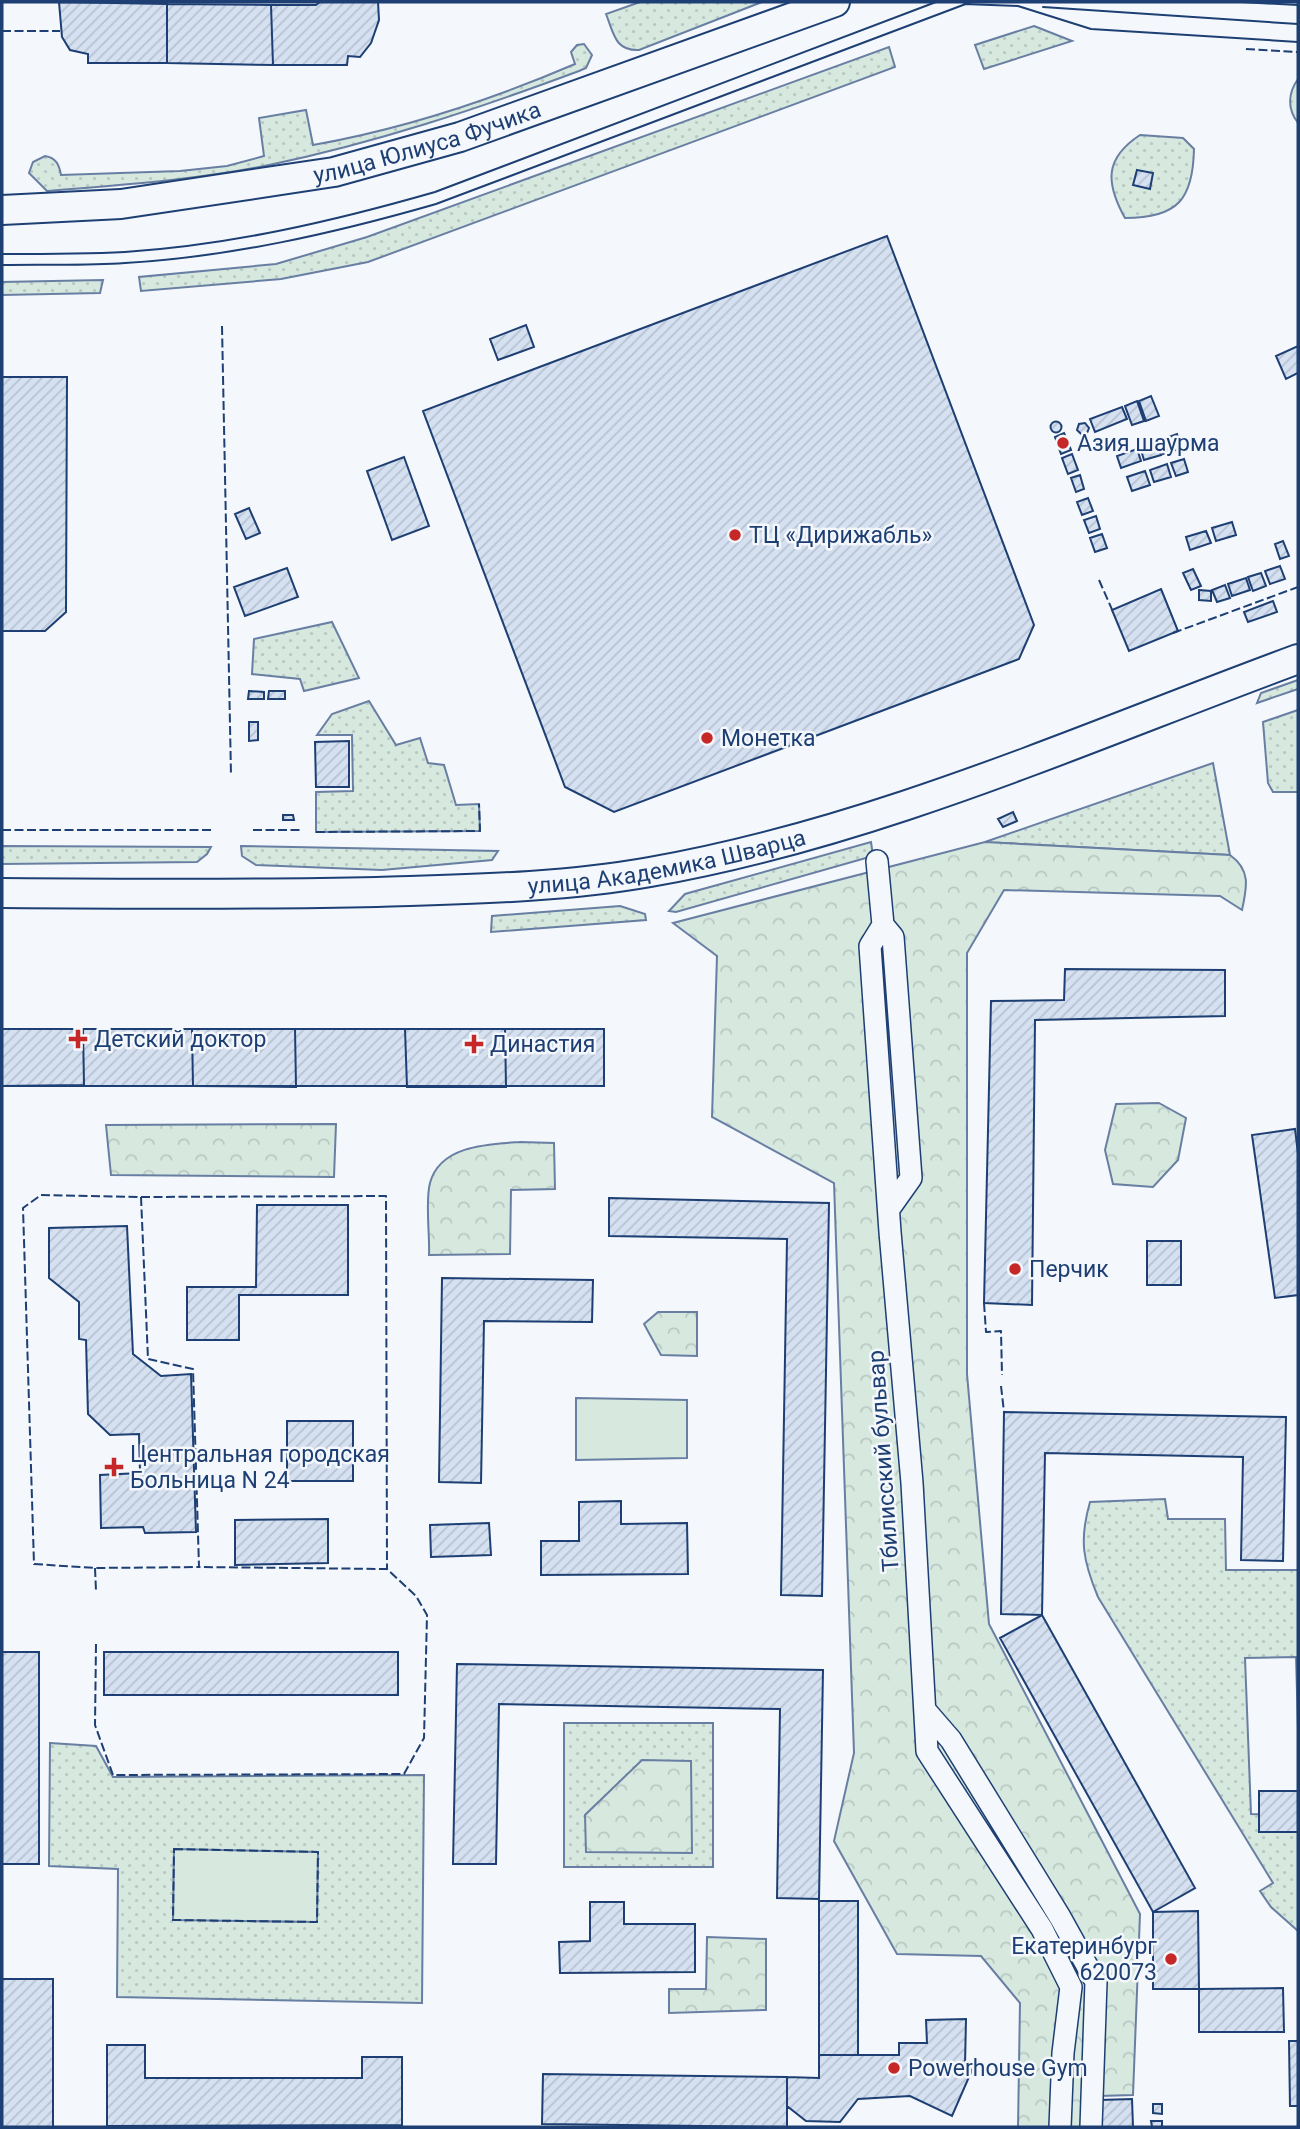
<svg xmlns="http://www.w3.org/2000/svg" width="1300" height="2129" font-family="Roboto,sans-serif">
<defs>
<pattern id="grass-dots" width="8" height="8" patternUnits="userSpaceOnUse" patternTransform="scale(1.75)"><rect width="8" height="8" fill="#d7e8df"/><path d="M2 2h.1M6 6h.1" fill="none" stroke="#b8c8c3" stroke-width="1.8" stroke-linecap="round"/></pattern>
<pattern id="forest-crowns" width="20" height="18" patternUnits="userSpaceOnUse" patternTransform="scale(1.75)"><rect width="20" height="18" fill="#d7e8df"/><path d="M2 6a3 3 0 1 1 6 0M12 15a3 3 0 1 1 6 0" fill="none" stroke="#b8c8c3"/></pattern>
<pattern id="building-hatch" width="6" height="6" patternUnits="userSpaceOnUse" patternTransform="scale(1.75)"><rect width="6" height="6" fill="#d5e0f0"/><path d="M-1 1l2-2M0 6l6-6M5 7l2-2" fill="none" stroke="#b6c1d1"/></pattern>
</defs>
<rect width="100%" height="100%" fill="#f4f7fb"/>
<path fill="url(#grass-dots)" stroke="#687fa3" stroke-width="2" d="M640,2H762L639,50C615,51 614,34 606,14Z
M1034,26L1072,41L984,69L975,45Z
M584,44L592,55L586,68L579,71C477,109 375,143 269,165C196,180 121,185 47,191L29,173L33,162L45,156C56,158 59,164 61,175L180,171L227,166L264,156L259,118L306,110L313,145C403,129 491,100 575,64L571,52L577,45Z
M889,47L895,67L368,262L281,279L141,291L139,277L276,264L367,237Z
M1298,79V123C1287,109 1288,93 1298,79Z
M1140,135L1183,138L1194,149C1193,199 1178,218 1125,218C1105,182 1105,158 1140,135Z
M103,280L100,293L2,295V282Z
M332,622L359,678L304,691L300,679L252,674L254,639Z
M1298,680V689L1257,703L1261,693Z
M369,701L396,745L420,738L428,763L444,765L456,805L479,804L480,831L316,832V792L353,791L352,735H317L332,714Z
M1298,710V792H1273L1268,783L1263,722Z
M1213,763L1230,855L985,842Z
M871,842L873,856L676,912L669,911L685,894Z
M2,846L211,847L207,854L197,862L2,864Z
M241,846L498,851L492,860L382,870L256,865L242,856Z
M620,906L645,914L646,920L491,932L492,916Z
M1165,1499L1168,1519H1225L1226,1570H1298V1728L1296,1657L1245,1658L1251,1814L1298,1815V1931L1271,1907L1260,1891L1273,1883L1098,1597C1083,1561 1079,1540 1090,1502Z
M564,1723H713V1867H564Z
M50,1743L96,1746L113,1777L424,1775L422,2003L117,1997L118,1869L49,1866Z"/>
<path fill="url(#forest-crowns)" stroke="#687fa3" stroke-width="2" d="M985,842L1230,855C1251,870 1247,887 1242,910L1220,896L1004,890L967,953V1374L989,1624L1140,1914L1133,2095L1099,2096V2127H1018L1020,2003L981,1956L897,1954L834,1841L854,1753L834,1183L712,1117L717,956L673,923Z
M1159,1103L1186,1118L1178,1160L1153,1187L1113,1184L1105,1150L1116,1104Z
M336,1124L334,1177L111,1175L106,1125Z
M520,1142L554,1143L555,1189L511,1190L510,1254L429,1255C430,1235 425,1201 430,1183C440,1145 489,1144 520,1142Z
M658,1312H697V1356L661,1355L644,1324Z
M642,1760L691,1761L692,1853L586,1852L585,1815Z
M707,1937L766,1939V2010L669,2013V1989H706Z"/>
<path fill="#d7e8df" stroke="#687fa3" stroke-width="2" d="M576,1398L687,1400V1458L576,1460Z
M174,1849L318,1852L317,1922L173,1920Z"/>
<path fill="url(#building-hatch)" stroke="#1d3f73" stroke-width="2" d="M59,2L167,4V63H88V54L70,50L62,37Z
M320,2H378L379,20L371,43L360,57L348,56L347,65H273L271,5H316Z
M167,4L271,5L273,65L167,63Z
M1137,170L1153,173L1150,189L1133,185Z
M887,236L1034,625L1019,659L614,812L565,787L423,411Z
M526,325L534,347L498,360L490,339Z
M1298,346V373L1286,379L1276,356Z
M2,377H67L66,612L45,631H2Z
M1151,396L1159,416L1146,421L1139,401Z
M1137,401L1144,421L1132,425L1125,406Z
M1122,407L1127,419L1095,432L1090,419Z
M1050.5 427a5.5 5.5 0 1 1 11 0a5.5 5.5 0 1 1-11 0Z
M1085,423L1089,428L1087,433L1081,434L1077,430L1079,424Z
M1064,433L1071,450L1061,454L1055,437Z
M1177,434L1182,448L1163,454L1158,441Z
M1156,442L1161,455L1144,460L1140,447Z
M1137,449L1141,461L1121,468L1117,456Z
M1072,454L1078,470L1068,474L1062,458Z
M404,457L429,526L392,540L367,471Z
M1184,459L1188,472L1176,476L1171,463Z
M1167,464L1171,477L1154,482L1150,470Z
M1145,471L1150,485L1132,491L1127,477Z
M1080,475L1084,489L1076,492L1071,478Z
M1088,498L1093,511L1082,515L1077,502Z
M249,508L260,533L246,539L235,514Z
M1096,516L1100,529L1089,533L1084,520Z
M1232,522L1236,535L1216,541L1212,528Z
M1206,531L1211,543L1190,550L1186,537Z
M1102,534L1107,548L1095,552L1090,538Z
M1283,541L1289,556L1280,559L1275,544Z
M1280,566L1285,579L1270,584L1265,571Z
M287,568L298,597L245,616L234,587Z
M1193,569L1201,586L1191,590L1183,573Z
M1261,573L1266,586L1253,591L1248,577Z
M1246,578L1250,590L1232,596L1228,584Z
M1225,585L1230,598L1217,602L1212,590Z
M1161,589L1178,631L1129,651L1112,610Z
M1199,590L1211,591V601L1199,600Z
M1273,601L1277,612L1248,622L1244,612Z
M249,691L264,692V699H248Z
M269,691H285V699H268Z
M249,722H258V740L249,741Z
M349,741V787H316L315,742Z
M1013,812L1017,821L1003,827L998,819Z
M283,815H293L294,820H283Z
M1065,969L1225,970V1016L1035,1020L1032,1305L984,1303L991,1001L1064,1000Z
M2,1029H604V1086H2Z
M2,1029H83L84,1085L2,1086Z
M192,1029H295L296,1087L193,1086Z
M405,1029H505L506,1087H407Z
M1295,1129L1298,1154V1295L1275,1298L1252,1135Z
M609,1198L829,1203L822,1596L781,1595L787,1239L609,1236Z
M257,1205H348V1295H239V1340H187V1287H256Z
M127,1226L133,1354L161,1376L191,1374L196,1532L145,1533L143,1527L101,1528L100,1475L140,1473L139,1434L110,1435L88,1414L86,1340L79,1339V1302L49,1278V1228Z
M1147,1241H1181V1285H1147Z
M442,1278L593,1280L592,1322L484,1321L481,1483L439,1482Z
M1004,1412L1286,1417L1283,1561L1241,1560L1243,1457L1045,1453L1042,1615L1001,1614Z
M287,1421H353V1481H287Z
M621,1501V1524L687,1523L688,1574L541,1575V1541H579V1502Z
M328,1519V1563L235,1565V1520Z
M489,1523L491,1555L431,1557L430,1525Z
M1042,1615L1195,1888L1153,1912L1000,1638Z
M2,1652H39V1864H2Z
M104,1652H398V1695H104Z
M457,1664L823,1670L819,1899L777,1898L780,1709L499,1704L496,1864H453Z
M1259,1791H1298V1832H1259Z
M819,1901H858V2055H819Z
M590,1902H624V1924H695V1972L560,1973L559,1942L590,1941Z
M1198,1911L1199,1989H1153V1912Z
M2,1979H53V2127H2Z
M1283,1988L1284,2032H1199V1989Z
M966,2019L965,2065L972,2070L952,2116L910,2096L858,2099L840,2122L806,2121L787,2106V2077L819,2078V2055H899V2043H927L926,2020Z
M1289,2041H1298V2106H1290Z
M107,2045H145V2078H362V2057H402V2125L107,2126Z
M543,2074L787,2077V2127L542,2124Z
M1132,2099L1133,2127H1100L1099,2100Z
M1153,2104H1162V2114L1153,2113Z
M1151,2121H1162V2127H1152Z"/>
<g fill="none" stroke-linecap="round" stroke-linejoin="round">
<g stroke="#1d3f73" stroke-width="24">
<path id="street" d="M877,861L883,925L870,946L890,1232L912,1483L927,1751L1042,1929L1071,1987L1063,2053L1060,2127
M883,925L893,937L911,1178L889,1209
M925,1710L951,1740L1060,1917L1096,1982L1091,2127"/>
</g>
<g stroke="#1d3f73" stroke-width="32">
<g id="secondary">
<path id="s1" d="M2,210L121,204L334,172L460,137L835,2"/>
<path id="s2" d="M2,893C127,894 252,895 377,892C468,889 560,888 650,872C874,833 1086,737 1298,659"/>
</g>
</g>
<use href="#street" stroke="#f4f7fb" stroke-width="21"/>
<use href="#secondary" stroke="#f4f7fb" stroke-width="28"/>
<path stroke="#1d3f73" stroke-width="2" d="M1241,2L1298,5
M964,4L1018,6L1091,29L1298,42
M1043,7L1298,24
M2,254C43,254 84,254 125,252C231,245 334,221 435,192L936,2
M2,265C43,264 84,266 125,263C230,257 335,233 436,204L971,2"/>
<path stroke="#1d3f73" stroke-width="2" stroke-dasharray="9 3.5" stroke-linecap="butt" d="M2,31H60
M1246,49L1298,52
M222,326L231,775
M1099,580L1114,614
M1173,633L1298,587
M2,830H211
M253,830H302
M316,832L480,831L479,804
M41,1195L141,1197L148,1359L193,1369L199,1567L95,1568L34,1564L23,1208Z
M141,1197L386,1196L387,1569
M984,1303L986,1332L1001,1331L1002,1375
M1001,1386L1004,1412
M95,1568L96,1591
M96,1644L95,1725L113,1775L404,1774L424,1738L427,1615L416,1596L387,1569L199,1567
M174,1849L318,1852L317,1922L173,1920Z"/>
</g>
<g fill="#c62828" stroke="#f4f7fb" stroke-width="2.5">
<circle cx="1063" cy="443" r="7"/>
<circle cx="735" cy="535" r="7"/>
<circle cx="707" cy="738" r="7"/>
<path d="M74.5 1028.5h7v7h7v7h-7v7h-7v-7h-7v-7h7z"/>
<path d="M470.5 1033.5h7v7h7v7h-7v7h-7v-7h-7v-7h7z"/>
<circle cx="1015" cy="1269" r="7"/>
<path d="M110.5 1456.5h7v7h7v7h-7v7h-7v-7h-7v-7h7z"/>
<circle cx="1171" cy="1959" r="7"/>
<circle cx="894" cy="2068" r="7"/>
</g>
<g text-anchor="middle" stroke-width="5" stroke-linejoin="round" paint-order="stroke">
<g font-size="23" fill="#1d3f73" stroke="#f4f7fb">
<text dy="8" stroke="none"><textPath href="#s1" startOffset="432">улица Юлиуса Фучика</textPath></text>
<text dy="8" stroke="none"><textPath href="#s2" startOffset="667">улица Академика Шварца</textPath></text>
<text transform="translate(883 1461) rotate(-94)" y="8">Тбилисский бульвар</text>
</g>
<g font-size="23" fill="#1d3f73" stroke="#f4f7fb" text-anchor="start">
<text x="1077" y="451">Азия шаурма</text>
<text x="749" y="543">ТЦ «Дирижабль»</text>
<text x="721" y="746">Монетка</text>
<text x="94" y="1047">Детский доктор</text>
<text x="490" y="1052">Династия</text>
<text x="1029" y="1277">Перчик</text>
<text x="130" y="1462">Центральная городская<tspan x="130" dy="26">Больница N 24</tspan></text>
<text x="1157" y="1954" text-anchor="end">Екатеринбург<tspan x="1157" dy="26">620073</tspan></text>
<text x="908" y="2076">Powerhouse Gym</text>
</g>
</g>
<rect width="1300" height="2129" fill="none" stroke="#1d3f73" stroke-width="7"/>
</svg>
